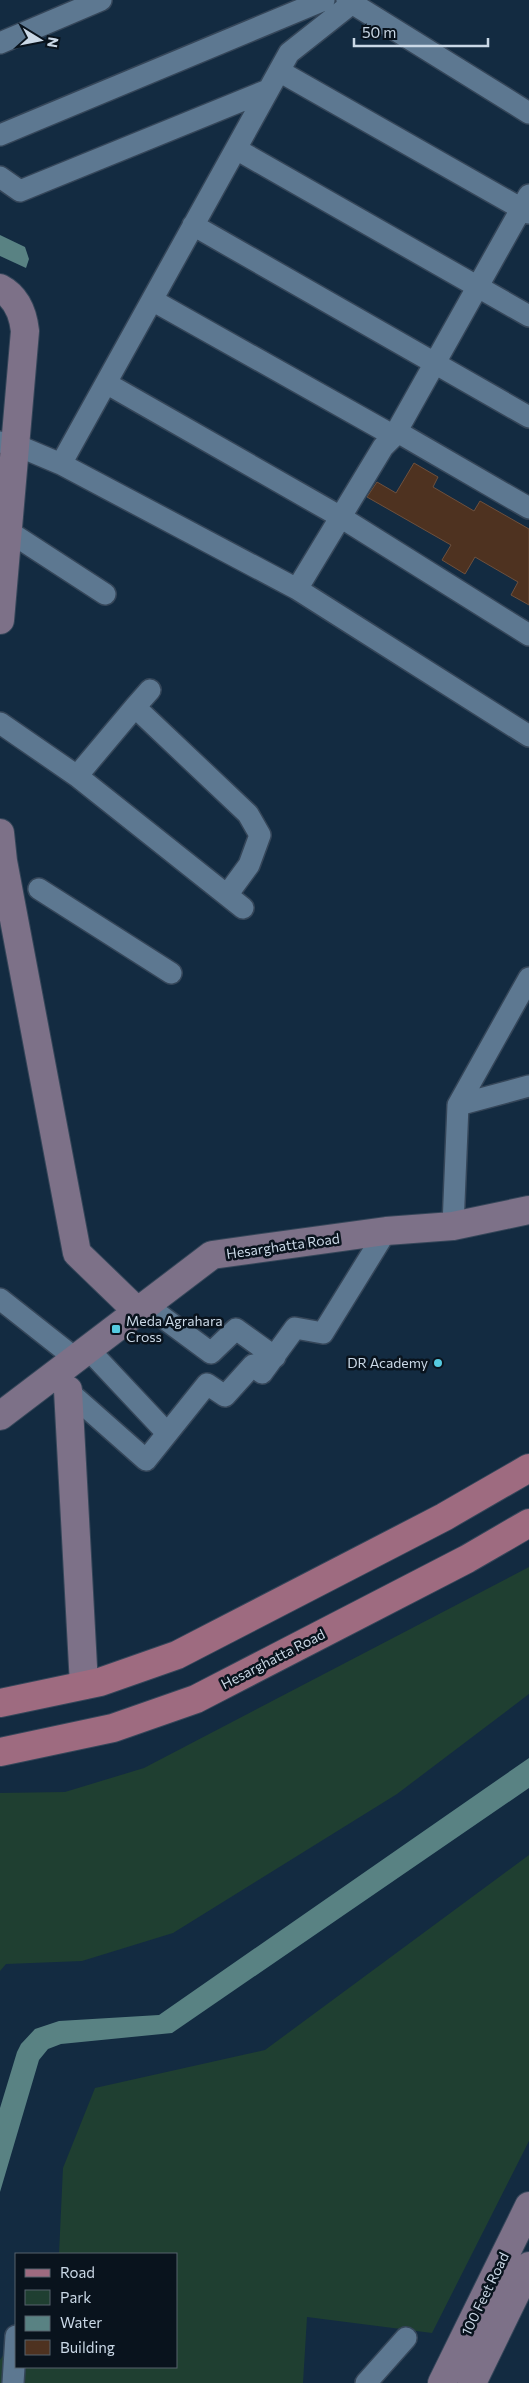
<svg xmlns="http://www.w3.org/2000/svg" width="529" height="2383" font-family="Commissioner,sans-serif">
<rect width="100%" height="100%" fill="#132b41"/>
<path fill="#1f3f31" d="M529,1567V1694L397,1794L173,1933L82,1961L6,1964L0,1971V1793L65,1792L144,1768Z
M529,1855V2141L432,2333L307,2317L303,2383H0V2360L16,2335V2367H176V2254H59L63,2168L95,2088L265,2050Z"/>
<path fill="#598283" d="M0,235L25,247L29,259L26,268L0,256Z
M529,1758V1788L172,2033L61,2044L48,2049L39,2060L0,2192V2108L17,2052L21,2044L35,2029L59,2021L159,2015Z"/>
<path fill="#4e3220" stroke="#6e503d" d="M414,463L438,477L433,487L474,511L480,501L529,529V605L511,595L518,582L475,557L465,574L442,560L451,545L367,497L377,482L396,493Z"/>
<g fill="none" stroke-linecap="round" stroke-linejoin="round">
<g stroke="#354659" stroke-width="24">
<path id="street" d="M347,0L529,113
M0,43L101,0
M279,71L529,213
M0,135L324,0
M236,149L529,316
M0,177L20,191L268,90
M193,225L529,417
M152,300L394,436L529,195
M106,383L339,516L529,635
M0,442L16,445L61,464L297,589L529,736
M61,464L289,53L356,0
M8,531L105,594
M297,589L383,447L394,436L401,434L529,508
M135,707L150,690
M0,723L77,776L135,707L248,814L260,835L249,865L227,895
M77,776L243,908
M39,889L171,973
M458,1105L529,1086
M453,1226L458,1105L529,978
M0,1299L71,1355L73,1361
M146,1305L211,1353L236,1329L275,1357
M89,1350L167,1433
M60,1384L146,1460L207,1384L225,1396L253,1365L262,1373L295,1328L323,1333L386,1231
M13,2383L16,2336
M366,2383L406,2338"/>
</g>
<g stroke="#354659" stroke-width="30">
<path id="secondary" d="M0,288C17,297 23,313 25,331L0,620
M0,833L3,861L77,1253L138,1312
M68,1390L84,1685
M0,1416L212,1255L386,1231L453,1226L529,1210
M442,2383L529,2206
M472,2383L529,2266"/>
</g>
<g stroke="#354659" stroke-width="30">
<path id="primary" d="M0,1703L100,1682L177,1655L444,1517L529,1468
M0,1752L113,1728L196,1699L467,1559L529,1523"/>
</g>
<use href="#street" stroke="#5d7891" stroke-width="21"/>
<use href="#secondary" stroke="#7d7188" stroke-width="28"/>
<use href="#primary" stroke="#9e6b80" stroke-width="28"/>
</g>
<g fill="#55cae0" stroke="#09131d" stroke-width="2">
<rect x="111" y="1324" width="10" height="10" rx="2.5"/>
<circle cx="438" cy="1363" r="5"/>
</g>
<g text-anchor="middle" stroke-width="5" stroke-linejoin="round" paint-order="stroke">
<g font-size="14" fill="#cad8e6" stroke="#09131d">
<text transform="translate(283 1246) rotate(-8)" y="5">Hesarghatta Road</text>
<text transform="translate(273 1659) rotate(-27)" y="5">Hesarghatta Road</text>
<text transform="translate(485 2294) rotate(-64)" y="5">100 Feet Road</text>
</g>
<g font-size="14" fill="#cad8e6" stroke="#09131d" text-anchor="start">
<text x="126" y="1326">Meda Agrahara<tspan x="126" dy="16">Cross</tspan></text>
<text x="428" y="1368" text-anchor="end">DR Academy</text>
</g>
</g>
<rect x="15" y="2253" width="162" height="115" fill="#09131d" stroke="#56626d"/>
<rect x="25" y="2269" width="25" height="8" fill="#9e6b80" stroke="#56626d"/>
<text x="60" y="2278" font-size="15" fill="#cad8e6">Road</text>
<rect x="25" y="2290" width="25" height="15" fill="#1f3f31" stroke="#56626d"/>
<text x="60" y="2303" font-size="15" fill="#cad8e6">Park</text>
<rect x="25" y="2316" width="25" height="15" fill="#598283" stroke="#56626d"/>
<text x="60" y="2328" font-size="15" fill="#cad8e6">Water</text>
<rect x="25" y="2340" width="25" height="15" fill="#4e3220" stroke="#56626d"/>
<text x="60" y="2353" font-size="15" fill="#cad8e6">Building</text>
<g transform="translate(40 40) rotate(100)" stroke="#09131d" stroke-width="4" paint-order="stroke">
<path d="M0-4L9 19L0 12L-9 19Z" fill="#cad8e6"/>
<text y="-8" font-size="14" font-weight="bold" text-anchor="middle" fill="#cad8e6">N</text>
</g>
<path d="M354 38v8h134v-8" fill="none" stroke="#cad8e6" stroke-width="2.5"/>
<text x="362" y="38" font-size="15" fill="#cad8e6" stroke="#09131d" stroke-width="4" paint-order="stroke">50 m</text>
</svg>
